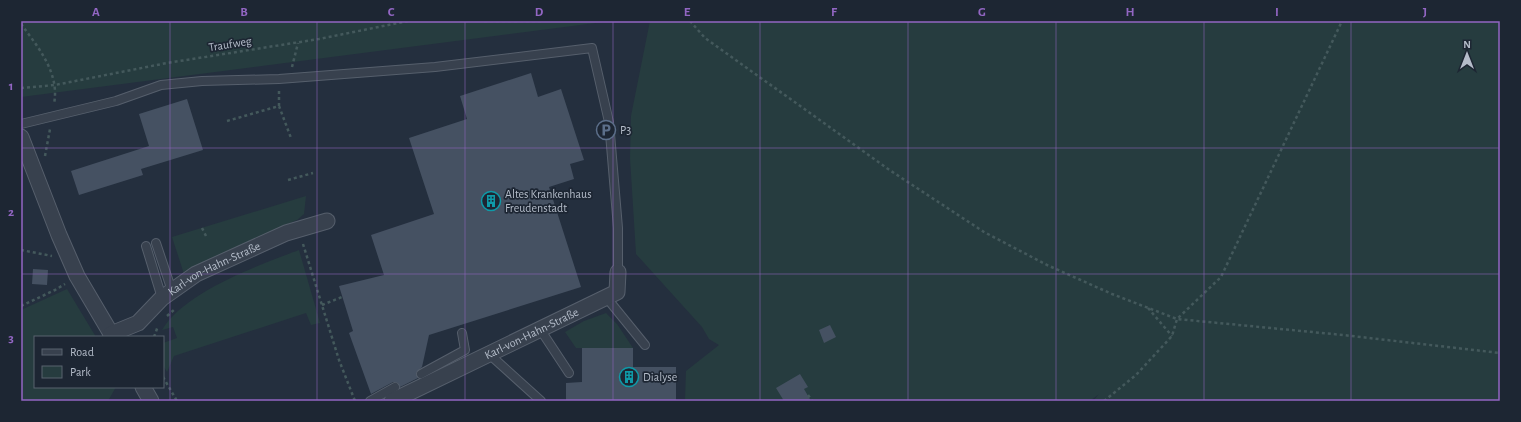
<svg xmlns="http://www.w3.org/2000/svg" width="1521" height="422" font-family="'Alegreya Sans',sans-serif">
<rect width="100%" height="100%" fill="#242f3e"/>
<path fill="#263c3f" d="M21,21H611L21,97Z
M650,21H1500V401H1093L1099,394L1090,401H685L686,371L719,345L709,339L702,327L636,254L630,158L631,116Z
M306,196L304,214L297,220L247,242L184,274L172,237Z
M299,250L320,323L311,325L306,313L174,356L167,372L163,365V343L177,338L173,327L162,330C184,292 259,265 299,250Z
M67,289L96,337H35V387H116L108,401H21V310Z
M606,313L617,324L633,348H576L565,332L584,321Z"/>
<path fill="#455162" d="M531,73L538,97L561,89L584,160L570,164L574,179L549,187L581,287L429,335L422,367L416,373L418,378L400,387L398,383L393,382L371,394L349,333L353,331L339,286L384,275L371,235L434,214L409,138L467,119L460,96Z
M187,99L203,150L141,169L143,175L79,195L71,171L149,146L139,114Z
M33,269L48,270L47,285L32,284Z
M830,325L836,337L824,343L819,330Z
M582,348H633V367H676V400L566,401V383L582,382Z
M800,374L808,387L804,389L811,401H784L776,388Z"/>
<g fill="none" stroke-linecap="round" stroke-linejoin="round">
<g stroke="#565f6c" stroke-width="10">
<path id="service" d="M21,124L116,101L161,85L202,81L279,79L435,67L592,48L609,122L618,228V272
M156,243L172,291
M146,246L162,298
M606,297L645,345
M540,329L569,373
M489,354L541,401
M421,374L465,350L462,333
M370,401L395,387"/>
</g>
<g stroke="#565f6c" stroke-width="17">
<g id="minor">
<path d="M21,137L59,235L77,276L113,337"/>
<path id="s1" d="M111,334L138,323L162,298L196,274L286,233L327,221"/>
<path d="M143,387L151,401"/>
<path id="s2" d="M392,401L617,292L618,272"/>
</g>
</g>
<path stroke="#44595c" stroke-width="2.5" stroke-dasharray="3 3" stroke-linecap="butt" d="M484,21H543
M690,21L705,38L891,171L984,232L1047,265L1112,294L1177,319L1343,335L1500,353
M21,24C38,47 60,73 54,104
M292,67L298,43
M21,88L55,85L167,63L319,39L408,21
M279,106L291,138
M227,121L279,106V90
M45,156L50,129
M288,180L313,173
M202,228L206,236
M303,244L339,360L355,401
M21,250L52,256
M322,305L342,297
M21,306L55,290L65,284
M1148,308L1172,336
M167,316L175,309
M154,337L158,326
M163,377L177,401
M808,395L812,401
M1104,401L1136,375L1172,336L1177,319L1221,277L1342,21"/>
<use href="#service" stroke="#38414e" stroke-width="8"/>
<use href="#minor" stroke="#38414e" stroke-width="15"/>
</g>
<path fill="none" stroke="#9266c3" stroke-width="1" stroke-opacity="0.55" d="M170,21V401M317,21V401M465,21V401M613,21V401M760,21V401M908,21V401M1056,21V401M1204,21V401M1351,21V401M21,148H1500M21,274H1500"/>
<defs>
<g id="parking-ring" transform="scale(1)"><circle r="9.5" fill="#1d2633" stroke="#5c6f8a" stroke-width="1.5"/><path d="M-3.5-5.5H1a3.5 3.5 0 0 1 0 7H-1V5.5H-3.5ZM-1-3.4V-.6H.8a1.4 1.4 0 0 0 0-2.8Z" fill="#5c6f8a"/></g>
<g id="building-ring" transform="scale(1)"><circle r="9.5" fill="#1d2633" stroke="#0f9aa8" stroke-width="1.5"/><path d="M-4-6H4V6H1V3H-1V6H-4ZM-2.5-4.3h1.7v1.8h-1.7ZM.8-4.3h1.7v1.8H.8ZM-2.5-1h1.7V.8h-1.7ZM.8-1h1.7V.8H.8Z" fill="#0f9aa8"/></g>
</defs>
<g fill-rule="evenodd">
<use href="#parking-ring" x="606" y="130"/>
<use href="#building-ring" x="491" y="201"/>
<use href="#building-ring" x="629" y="377"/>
</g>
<g text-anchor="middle" stroke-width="3.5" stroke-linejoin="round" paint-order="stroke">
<g font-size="12" fill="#b4bcc9" stroke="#1d2633">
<text transform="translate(230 44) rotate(-9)" y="4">Traufweg</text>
<text dy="4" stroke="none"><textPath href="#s1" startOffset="124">Karl-von-Hahn-Straße</textPath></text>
<text dy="4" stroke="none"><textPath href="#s2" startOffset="155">Karl-von-Hahn-Straße</textPath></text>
</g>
<g font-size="12" fill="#b4bcc9" stroke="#1d2633" text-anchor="start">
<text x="620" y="134">P3</text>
<text x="505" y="198">Altes Krankenhaus<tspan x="505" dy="14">Freudenstadt</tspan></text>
<text x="643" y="381">Dialyse</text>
</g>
</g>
<rect width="1521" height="422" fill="none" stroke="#1d2633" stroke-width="44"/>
<rect x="34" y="336" width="130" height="52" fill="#1d2633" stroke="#59626f"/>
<rect x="42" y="349" width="20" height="6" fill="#38414e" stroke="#59626f"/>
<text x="70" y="356" font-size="12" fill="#b4bcc9">Road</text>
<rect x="42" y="366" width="20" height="12" fill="#263c3f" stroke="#59626f"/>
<text x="70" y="376" font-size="12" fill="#b4bcc9">Park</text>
<g transform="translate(1467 54)" stroke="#1d2633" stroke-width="3" paint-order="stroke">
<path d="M0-3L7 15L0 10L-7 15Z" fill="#b4bcc9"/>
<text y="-6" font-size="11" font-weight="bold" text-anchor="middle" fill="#b4bcc9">N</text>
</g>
<rect x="22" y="22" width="1477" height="378" fill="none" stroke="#9266c3" stroke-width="1.5"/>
<g font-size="13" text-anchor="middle" font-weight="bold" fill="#9266c3">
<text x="96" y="16">A</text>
<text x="244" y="16">B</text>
<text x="391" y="16">C</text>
<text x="539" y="16">D</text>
<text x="687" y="16">E</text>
<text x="834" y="16">F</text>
<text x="982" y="16">G</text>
<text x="1130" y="16">H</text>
<text x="1277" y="16">I</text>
<text x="1425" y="16">J</text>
<text x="11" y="90">1</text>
<text x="11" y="216">2</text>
<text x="11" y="342">3</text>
</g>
</svg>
